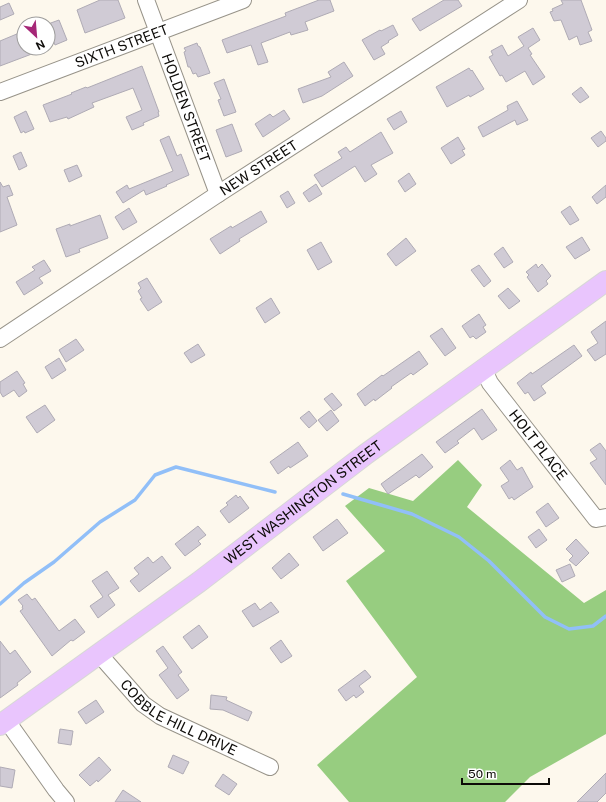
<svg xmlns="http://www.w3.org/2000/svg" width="606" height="802" font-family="'Public Sans',sans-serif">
<rect width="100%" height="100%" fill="#fdf8ed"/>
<path fill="#97cd80" d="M458,460L482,485L467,507L584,603L606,590V734L530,777L505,802H349L317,765L417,677L346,581L385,551L345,506L369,488L413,501Z"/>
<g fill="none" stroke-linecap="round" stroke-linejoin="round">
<path stroke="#91bff8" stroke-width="3.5" d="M343,494L412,514L459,537L489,561L545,617L569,629L593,626L606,616
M0,604L24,583L54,562L100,522L135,500L155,475L176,467L275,492"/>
</g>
<path fill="#d0cbd5" stroke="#afabb5" d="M100,0H118L125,18L85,33L77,10Z
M319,0H330L334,11L305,22L308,30L291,35L290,32L261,43L268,62L258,65L251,45L227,53L222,40L286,16L285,13Z
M444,0H458L462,6L420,31L412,19Z
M561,0H581L592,30L588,32L592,41L580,45L577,36L569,40L561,20L554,21L550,12L553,11L552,9L563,4Z
M9,3L14,14L0,20V7Z
M59,20L67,40L55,45L48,28V24Z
M393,25L398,35L388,41L389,42L381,47L385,54L374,60L362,40L380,30L381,31Z
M533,28L540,40L528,48L532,54L530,55L545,77L533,85L525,71L506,82L502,75L500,76L489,57L493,55L491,51L502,45L508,56L524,46L518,37Z
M24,31V48L45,49L0,66V41Z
M197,43L198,46L200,47L210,73L198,77L196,73L193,74L190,67H188L184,52L186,51L184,48Z
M344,62L353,76L322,96L303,103L298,89L331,77L328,72Z
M142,66L159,112H158L159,116L143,123L144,125L132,130L126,117L142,110L133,88L92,103L94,107L68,119L67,117L50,122L43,105L72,94L71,93L86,87L87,88Z
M469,68L471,71L472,70L484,89L470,97L469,95L447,107L436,87Z
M224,79L236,112L224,116L218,100L221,99L214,83Z
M581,87L589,97L580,103L572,94Z
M517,101L528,120L517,125L515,120L483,137L478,127L508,110L507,106Z
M284,110L290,119L263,137L255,124L270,114L273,117Z
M26,111L34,129L25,133L24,131L21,133L14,117Z
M401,111L407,122L394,130L387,119Z
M232,124L242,151L226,157L216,130Z
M601,131L606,138V141L598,147L591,138Z
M381,132L393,153L371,165L377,174L365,182L355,166L322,187L314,175L342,158L338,152L346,147L350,152Z
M169,136L177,156L181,154L189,175L166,185L167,186L146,195L144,190L123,203L116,192L127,185L129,189L173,171L160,140Z
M458,137L465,149L462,150L465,155L451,164L441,148Z
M21,152L27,166L19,170L13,156Z
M77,165L82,176L69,182L64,170Z
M409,173L416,184L405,192L398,181Z
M0,182L3,187L9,185L13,195L7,197L17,225L0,232Z
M316,184L322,194L309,202L303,193Z
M606,185V197L597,204L592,197Z
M288,191L295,203L287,208L280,196Z
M570,206L579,220L570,225L561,212Z
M129,208L137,222L123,230L115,217Z
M261,211L267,222L239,239L240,241L220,254L210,239L231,226L232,228Z
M100,215L108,238L79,249L80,252L66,257L56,229L70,224V226Z
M582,237L590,250L575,259L566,247Z
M406,238L416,251L396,266L387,254Z
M321,242L332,262L318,270L307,250Z
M503,247L513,262L504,268L494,254Z
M44,260L51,271L39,278L43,283L24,295L16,282L35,270L32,267Z
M536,264L538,268L542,264L551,276L546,281L548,284L538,292L527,277L529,275L526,272Z
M479,265L491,281L484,287L471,270Z
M147,278L162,302L148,311L140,299L142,298L138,291L141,288L138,283Z
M508,288L520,301L509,309L498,296Z
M271,298L280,313L265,323L256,308Z
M479,314L486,325L483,327L486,332L476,339L473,336L470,338L462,326Z
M606,321V354L595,361L587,350L598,343L591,332Z
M442,328L456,348L445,356L430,336Z
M76,339L84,350L66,362L59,350Z
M198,344L205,355L191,363L184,353Z
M574,345L582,356L541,386L546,393L534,401L528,392L525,394L517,383L531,372L532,374Z
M419,351L428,364L413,375L411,373L391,387L392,388L375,401L374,399L365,406L357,394L382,375L383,376Z
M59,358L66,370L52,379L45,367Z
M17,371L25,383L23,384L27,391L19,397L14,390L3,397L0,392V382Z
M332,393L342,405L334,411L324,399Z
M45,405L55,420L37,433L26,417Z
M482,409L497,430L482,440L474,428L457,441L459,443L445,453L436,442Z
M331,410L339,421L327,431L318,420Z
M309,411L317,421L309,428L300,418Z
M298,442L308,456L290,468L289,466L278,474L270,462Z
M600,443L606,451V485L590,463L597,459L590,450Z
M422,454L433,467L419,478L416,475L388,494L381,484Z
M510,460L517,470L522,467L533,487L514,500L512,497L509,499L501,486L509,481L500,468Z
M236,495L238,498L240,496L249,508L229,523L220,511L228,505L226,503Z
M548,503L559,518L546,527L536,512Z
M337,519L348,533L323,551L313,537Z
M198,526L206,535L198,541L201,544L185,556L175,544Z
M539,529L547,540L536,548L528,537Z
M576,539L589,553L576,566L569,560L573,556L566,549Z
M289,553L299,565L281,579L272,568Z
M162,556L171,568L139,592L130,581L139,574L134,568L148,557L153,563Z
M570,564L575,576L562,582L556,570Z
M107,571L119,588L108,595L115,605L98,618L90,606L103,597L92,581Z
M27,594L32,600L35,598L59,631L75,619L85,632L73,641L71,640L52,656L20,611L23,609L22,607L23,606L18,600Z
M271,602L279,612L253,627L242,611L255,603L260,610Z
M199,625L208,637L192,649L183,637Z
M281,640L292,656L281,663L270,648Z
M0,641L10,654L15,650L31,672L17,683L18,685L0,698Z
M163,646L182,672L178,675L189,690L177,699L159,675L168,668L156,651Z
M365,670L371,677L359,686L364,692L356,698L354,695L346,701L338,690Z
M211,695L227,697L226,700L252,712L248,721L223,710L210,709Z
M96,700L104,712L86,724L78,712Z
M60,729L73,731L71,745L58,743Z
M173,755L189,762L183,774L168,767Z
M99,757L111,770L98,782L97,780L90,786L79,775Z
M0,767L15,770L12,788L0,786Z
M606,773V793L597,802H577Z
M223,774L237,784L229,795L215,786Z
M123,790L141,802H115Z"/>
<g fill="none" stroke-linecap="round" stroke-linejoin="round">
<g stroke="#979389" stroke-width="18">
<g id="minor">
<path id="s1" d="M146,0L218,194"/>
<path id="s2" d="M0,92L243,0"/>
<path id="s3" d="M0,339L218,194L519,0"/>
<path id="s4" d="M483,368L490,383L596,519L606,517"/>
<path id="s5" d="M99,654L143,704L160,716L270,767"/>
<path d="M7,721L56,790L66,802"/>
</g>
</g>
<g stroke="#d8d8d7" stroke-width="22">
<g id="major">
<path id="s6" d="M0,725L199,582L366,454L606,281"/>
</g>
</g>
<use href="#minor" stroke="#fff" stroke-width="16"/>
<use href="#major" stroke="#e9c5fd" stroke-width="20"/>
</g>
<g text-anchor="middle" stroke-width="3.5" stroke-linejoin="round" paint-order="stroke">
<g font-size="14" fill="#0d0b08" stroke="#fff">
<text dy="5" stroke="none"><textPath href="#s2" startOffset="130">SIXTH STREET</textPath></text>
<text dy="5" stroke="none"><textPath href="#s1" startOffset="115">HOLDEN STREET</textPath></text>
<text dy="5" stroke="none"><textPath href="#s3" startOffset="310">NEW STREET</textPath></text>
<text dy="5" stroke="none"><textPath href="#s4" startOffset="95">HOLT PLACE</textPath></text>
<text dy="5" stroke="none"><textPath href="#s6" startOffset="376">WEST WASHINGTON STREET</textPath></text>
<text dy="5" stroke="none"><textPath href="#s5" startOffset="104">COBBLE HILL DRIVE</textPath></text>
</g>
</g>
<g transform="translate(36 36) rotate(154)"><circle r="19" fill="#ffffff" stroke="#9e9d9c"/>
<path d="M0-3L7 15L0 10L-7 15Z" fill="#a62778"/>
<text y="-6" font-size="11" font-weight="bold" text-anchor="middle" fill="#0d0b08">N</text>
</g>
<path d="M462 778v6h87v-6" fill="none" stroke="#0d0b08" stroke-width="2"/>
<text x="468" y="778" font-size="12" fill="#0d0b08" stroke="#ffffff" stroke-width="3" paint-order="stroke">50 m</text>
</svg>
